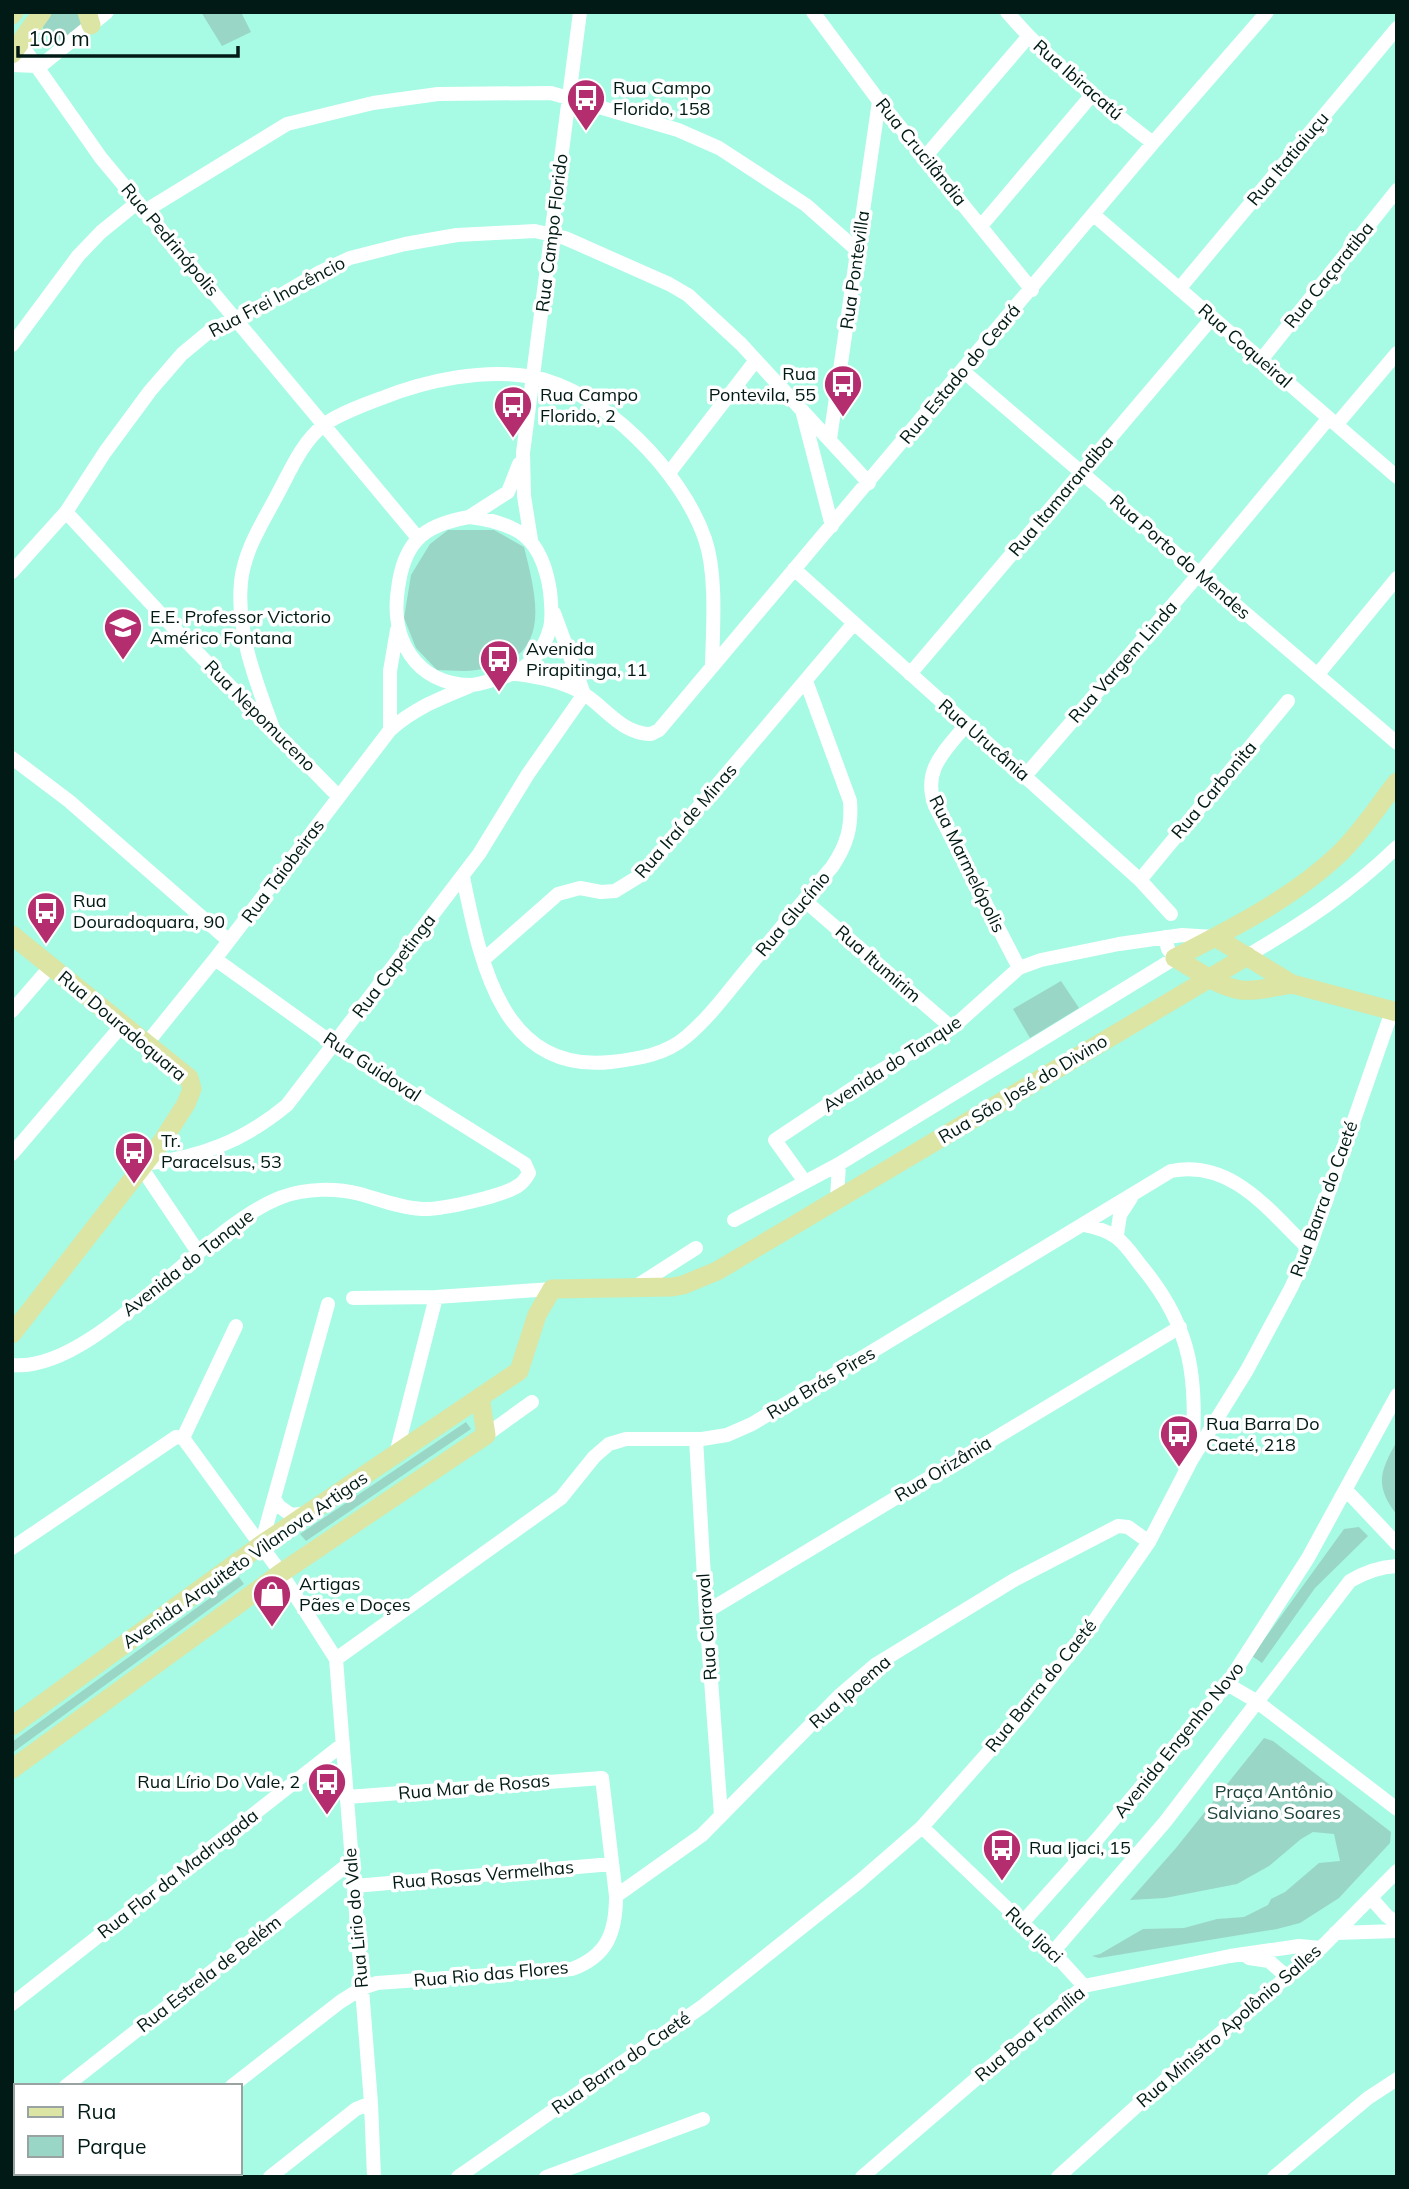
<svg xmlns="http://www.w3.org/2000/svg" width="1409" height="2189" font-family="Mulish,sans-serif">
<rect width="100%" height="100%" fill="#a7fae4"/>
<path fill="#9ad6c6" d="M45,12H85L89,20L71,40C52,39 45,40 41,20Z
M201,12H241L251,32L222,46Z
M448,530H494L524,547C538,603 553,661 476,670C464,672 450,670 437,670L416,648L404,618L411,575L430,544Z
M1061,981L1079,1008L1030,1038L1013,1009Z
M466,1422L471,1429L306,1541L300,1534Z
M1397,1441V1515C1374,1485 1380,1472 1397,1441Z
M1359,1527L1368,1536L1315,1588L1262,1663L1252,1656L1344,1529Z
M239,1577L244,1584L12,1753V1742Z
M1264,1738L1273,1741L1391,1832L1390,1843L1339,1898L1300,1923L1277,1929L1099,1958L1092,1956L1100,1954L1143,1929L1184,1928L1217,1919L1244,1917L1268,1905L1271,1899L1285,1892L1319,1863L1340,1861L1334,1834L1313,1832L1301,1839L1269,1866L1237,1884L1165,1898L1130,1900L1176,1848Z"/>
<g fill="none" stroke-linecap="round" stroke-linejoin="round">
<path stroke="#fff" stroke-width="14" d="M813,12L879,101L1032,290
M1007,12C1050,62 1101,103 1153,143
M12,41L28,54L101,158L418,538
M12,65L37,66
M38,68L107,12
M925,157L1028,37
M145,211L287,124L373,103L438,94L551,93L678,130L719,148L806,205L858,251
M1094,215L1397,477
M981,226L1091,96
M1179,289L1397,28
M12,345L78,256L101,232L138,202
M1261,360L1397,190
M963,371L1397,743
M802,410L832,526
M1337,424L1397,353
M830,439L879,101
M669,473L756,360
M66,512L185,640L339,797
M469,517C520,523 542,539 550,591C551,603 553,616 550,628C543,654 526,671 500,678C491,680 479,685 470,685C415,684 390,638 398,589C400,572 405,553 417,540C429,526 452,520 469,517Z
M469,517L508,492L519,464
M531,540L524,496L523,453L580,12
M794,569L1140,880L1171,914
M12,572L66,512L105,452L150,391L182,354L211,330L269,302L320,272L350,258L405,244L457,235L535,231L565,238L669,284L688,295L741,344L869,483
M554,613L584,694
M517,674C540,677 560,681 581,692C605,706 621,734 651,734L659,730L1153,143L1267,12
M910,674L1212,318
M1318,674L1397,578
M966,725C944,752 922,770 935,806L1019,968
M390,730V671L397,630
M274,731C257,684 236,633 241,582C244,552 261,525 275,499C289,474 301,442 325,424C341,413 363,405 382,398C427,380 485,368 533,377C604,391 682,472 705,539C717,574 713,627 712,665
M12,758L69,801L229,941
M1025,776L1199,574L1328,419
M463,877C480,959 500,1074 611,1062C637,1059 665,1055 686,1037C709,1018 727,993 746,970C775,935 803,901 832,867C847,845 852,827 850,801L806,681
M1140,880L1288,701
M804,900L952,1028
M1247,956C1305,922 1349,893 1397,847
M483,960L558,894L580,888L601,892L615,891L641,875L854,623
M12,1011L51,966
M147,1043L215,959L390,730C414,708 441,698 470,686
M12,1154L123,1024
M144,1164C199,1158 244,1141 287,1105L479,854L528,774L584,694
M141,1167L198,1252
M805,1182L775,1140L868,1078L952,1028L1019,968L1041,960L1119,944L1182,935L1214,937
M837,1199L839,1164
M734,1220L839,1164L1175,958L1168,949L1165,937
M1084,1225C1118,1232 1122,1241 1142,1267C1194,1330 1197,1380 1192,1458
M1117,1235L1120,1215L1131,1198
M635,1287L696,1248
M353,1298L436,1297L552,1289
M12,1365C95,1373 201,1227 282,1197C306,1188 336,1188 360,1194C381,1200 401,1208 422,1209C441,1210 504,1196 519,1185C524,1182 526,1178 529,1173L525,1164L335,1045L215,959
M486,1435L532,1402
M183,1438L281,1573L336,1659L371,2103L374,2177
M183,1438L236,1326
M696,1439L706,1612L721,1815
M396,1454L436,1297
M1346,1490L1397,1544
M274,1499L279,1506L291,1515L308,1513
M261,1545L328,1304
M12,1548L176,1437L183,1438
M706,1612L1180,1327
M336,1659L561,1498L594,1457L609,1444L626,1439H702L727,1435L752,1424L1171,1171C1232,1159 1269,1211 1309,1249
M1227,1684L1256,1701L1397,1809
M922,1827L1053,1952L1084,1986
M354,1886L612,1864
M616,1896L702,1835L840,1695L875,1665L1014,1580L1118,1526L1128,1527L1149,1542
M1371,1898L1387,1916L1397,1923
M1022,1923L1099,1837L1227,1684L1308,1558L1397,1395
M1335,1933L1397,1931
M1053,1952L1165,1822L1350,1581C1365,1572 1379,1567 1397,1566
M1249,1958L1269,1961L1287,1977
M12,2004L343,1744
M66,2086L351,1862
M232,2086L340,2002L362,1988L377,1983L572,1969C607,1956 616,1933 616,1896L602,1778L347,1797
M12,2128L16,2125
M116,2177L120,2173
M270,2177L356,2109L371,2103
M458,2177L703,2006L860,1881L922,1827L1024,1712L1081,1640L1149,1542L1192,1459L1247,1370L1291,1288L1309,1249L1392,1011
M546,2177L703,2119
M862,2177L1084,1986L1230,1956L1299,1946L1321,1948
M1058,2177L1171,2075L1321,1948L1397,1871
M1274,2177L1368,2098L1397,2079"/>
<path stroke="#dce5a4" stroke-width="19" d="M87,12L91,25
M12,15L14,12
M12,54L42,12
M12,935L189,1078L192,1089L186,1104L163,1140L12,1334
M1215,937L1292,984L1397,1012
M1175,958C1231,929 1293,898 1339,854C1361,833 1378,806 1397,782
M1175,958C1195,969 1218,987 1241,990C1258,992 1276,986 1292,984
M12,1726L261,1545L519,1371L537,1315L552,1289L672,1287L683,1285L717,1271L1247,956
M12,1769L281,1573L486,1435L480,1397"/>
</g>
<defs>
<g id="bus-pin" transform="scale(2.0125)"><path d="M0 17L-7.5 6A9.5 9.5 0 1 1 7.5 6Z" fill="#b42d6e" stroke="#fff"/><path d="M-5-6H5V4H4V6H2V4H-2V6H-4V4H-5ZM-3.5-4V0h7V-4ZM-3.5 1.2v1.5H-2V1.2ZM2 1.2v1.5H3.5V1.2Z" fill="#fff"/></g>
<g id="school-pin" transform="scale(2.0125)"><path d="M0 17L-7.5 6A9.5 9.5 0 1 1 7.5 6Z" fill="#b42d6e" stroke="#fff"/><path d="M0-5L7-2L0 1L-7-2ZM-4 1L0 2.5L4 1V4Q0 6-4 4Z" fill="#fff"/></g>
<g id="shop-pin" transform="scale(2.0125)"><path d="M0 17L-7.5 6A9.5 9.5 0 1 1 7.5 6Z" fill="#b42d6e" stroke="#fff"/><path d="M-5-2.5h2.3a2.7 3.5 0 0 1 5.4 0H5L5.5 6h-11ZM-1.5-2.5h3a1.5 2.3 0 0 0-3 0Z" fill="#fff"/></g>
</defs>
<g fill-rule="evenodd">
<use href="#bus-pin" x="586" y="98"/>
<use href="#bus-pin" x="843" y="384"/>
<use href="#bus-pin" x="513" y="405"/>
<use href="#school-pin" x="123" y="627"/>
<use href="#bus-pin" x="499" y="659"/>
<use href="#bus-pin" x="46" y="911"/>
<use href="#bus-pin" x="134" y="1151"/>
<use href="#bus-pin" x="1179" y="1434"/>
<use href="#shop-pin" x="272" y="1594"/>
<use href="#bus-pin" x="327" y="1782"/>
<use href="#bus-pin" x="1002" y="1848"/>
</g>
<g text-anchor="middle" stroke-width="7" stroke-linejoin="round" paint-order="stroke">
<g font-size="18" fill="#011a15" stroke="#fff">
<text transform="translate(1078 80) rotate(41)" y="6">Rua Ibiracatú</text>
<text transform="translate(921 152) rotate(51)" y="6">Rua Crucilândia</text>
<text transform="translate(1288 159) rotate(-50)" y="6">Rua Itatiaiuçu</text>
<text transform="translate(552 233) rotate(-83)" y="6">Rua Campo Florido</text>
<text transform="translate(170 240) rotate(50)" y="6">Rua Pedrinópolis</text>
<text transform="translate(855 270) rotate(-82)" y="6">Rua Pontevilla</text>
<text transform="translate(1329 275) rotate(-51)" y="6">Rua Caçaratiba</text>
<text transform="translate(277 297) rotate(-28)" y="6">Rua Frei Inocêncio</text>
<text transform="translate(1245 346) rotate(41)" y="6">Rua Coqueiral</text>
<text transform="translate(960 374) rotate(-50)" y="6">Rua Estado do Ceará</text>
<text transform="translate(1061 496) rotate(-50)" y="6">Rua Itamarandiba</text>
<text transform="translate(1180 557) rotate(41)" y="6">Rua Porto do Mendes</text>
<text transform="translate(1123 662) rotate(-49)" y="6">Rua Vargem Linda</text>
<text transform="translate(260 716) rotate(45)" y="6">Rua Nepomuceno</text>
<text transform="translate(984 740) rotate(41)" y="6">Rua Urucânia</text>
<text transform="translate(1214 790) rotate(-50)" y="6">Rua Carbonita</text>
<text transform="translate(686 821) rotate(-49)" y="6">Rua Iraí de Minas</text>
<text transform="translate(967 864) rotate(64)" y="6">Rua Marmelópolis</text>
<text transform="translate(283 871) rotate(-53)" y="6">Rua Taiobeiras</text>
<text transform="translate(793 914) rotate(-50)" y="6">Rua Glucínio</text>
<text transform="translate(878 964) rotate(41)" y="6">Rua Itumirim</text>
<text transform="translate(394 966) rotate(-53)" y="6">Rua Capetinga</text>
<text transform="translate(122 1026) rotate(40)" y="6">Rua Douradoquara</text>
<text transform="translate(892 1064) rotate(-33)" y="6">Avenida do Tanque</text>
<text transform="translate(372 1067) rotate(33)" y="6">Rua Guidoval</text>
<text transform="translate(1023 1089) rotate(-31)" y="6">Rua São José do Divino</text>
<text transform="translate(1324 1199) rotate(-70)" y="6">Rua Barra do Caeté</text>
<text transform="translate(188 1263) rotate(-38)" y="6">Avenida do Tanque</text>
<text transform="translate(821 1383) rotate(-31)" y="6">Rua Brás Pires</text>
<text transform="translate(943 1469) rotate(-31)" y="6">Rua Orizânia</text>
<text transform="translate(245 1560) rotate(-35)" y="6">Avenida Arquiteto Vilanova Artigas</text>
<text transform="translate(707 1627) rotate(-94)" y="6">Rua Claraval</text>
<text transform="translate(1041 1686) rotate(-51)" y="6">Rua Barra do Caeté</text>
<text transform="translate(850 1692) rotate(-41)" y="6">Rua Ipoema</text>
<text transform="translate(1179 1740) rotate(-51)" y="6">Avenida Engenho Novo</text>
<text transform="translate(474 1787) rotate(-5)" y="6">Rua Mar de Rosas</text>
<text transform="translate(178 1874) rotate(-38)" y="6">Rua Flor da Madrugada</text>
<text transform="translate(483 1875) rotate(-5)" y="6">Rua Rosas Vermelhas</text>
<text transform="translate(356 1918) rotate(-95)" y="6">Rua Lirio do Vale</text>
<text transform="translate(1034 1935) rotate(44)" y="6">Rua Ijaci</text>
<text transform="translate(209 1974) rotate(-38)" y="6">Rua Estrela de Belém</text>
<text transform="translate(491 1974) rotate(-5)" y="6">Rua Rio das Flores</text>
<text transform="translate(1229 2026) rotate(-41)" y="6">Rua Ministro Apolônio Salles</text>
<text transform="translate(1030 2034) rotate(-40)" y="6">Rua Boa Família</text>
<text transform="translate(621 2063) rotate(-35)" y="6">Rua Barra do Caeté</text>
</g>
<g font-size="18" fill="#011a15" stroke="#fff" text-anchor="start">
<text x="613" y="94">Rua Campo<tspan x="613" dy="21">Florido, 158</tspan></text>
<text x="816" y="380" text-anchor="end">Rua<tspan x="816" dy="21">Pontevila, 55</tspan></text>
<text x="540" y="401">Rua Campo<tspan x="540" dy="21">Florido, 2</tspan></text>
<text x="150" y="623">E.E. Professor Victorio<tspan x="150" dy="21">Américo Fontana</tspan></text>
<text x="526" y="655">Avenida<tspan x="526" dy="21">Pirapitinga, 11</tspan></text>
<text x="73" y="907">Rua<tspan x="73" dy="21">Douradoquara, 90</tspan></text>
<text x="161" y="1147">Tr.<tspan x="161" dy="21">Paracelsus, 53</tspan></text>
<text x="1206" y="1430">Rua Barra Do<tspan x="1206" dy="21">Caeté, 218</tspan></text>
<text x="299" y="1590">Artigas<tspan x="299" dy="21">Pães e Doçes</tspan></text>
<text x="300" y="1788" text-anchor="end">Rua Lírio Do Vale, 2</text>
<text x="1029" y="1854">Rua Ijaci, 15</text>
</g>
<g font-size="18" fill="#1b443b" stroke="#fff">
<text x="1274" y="1798">Praça Antônio<tspan x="1274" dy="21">Salviano Soares</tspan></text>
</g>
</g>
<rect width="1409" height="2189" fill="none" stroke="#011a15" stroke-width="28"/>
<rect x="14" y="2084" width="228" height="91" fill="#ffffff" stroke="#99a3a1" stroke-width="2"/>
<rect x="28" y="2107" width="35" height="10" fill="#dce5a4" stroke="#99a3a1" stroke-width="2"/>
<text x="77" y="2119" font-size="21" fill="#011a15">Rua</text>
<rect x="28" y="2136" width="35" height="21" fill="#9ad6c6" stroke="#99a3a1" stroke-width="2"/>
<text x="77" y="2154" font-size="21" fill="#011a15">Parque</text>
<path d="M18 46v10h220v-10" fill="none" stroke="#011a15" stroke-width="3.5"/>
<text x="28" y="46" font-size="21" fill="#011a15" stroke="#ffffff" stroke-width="5" paint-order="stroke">100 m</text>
</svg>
